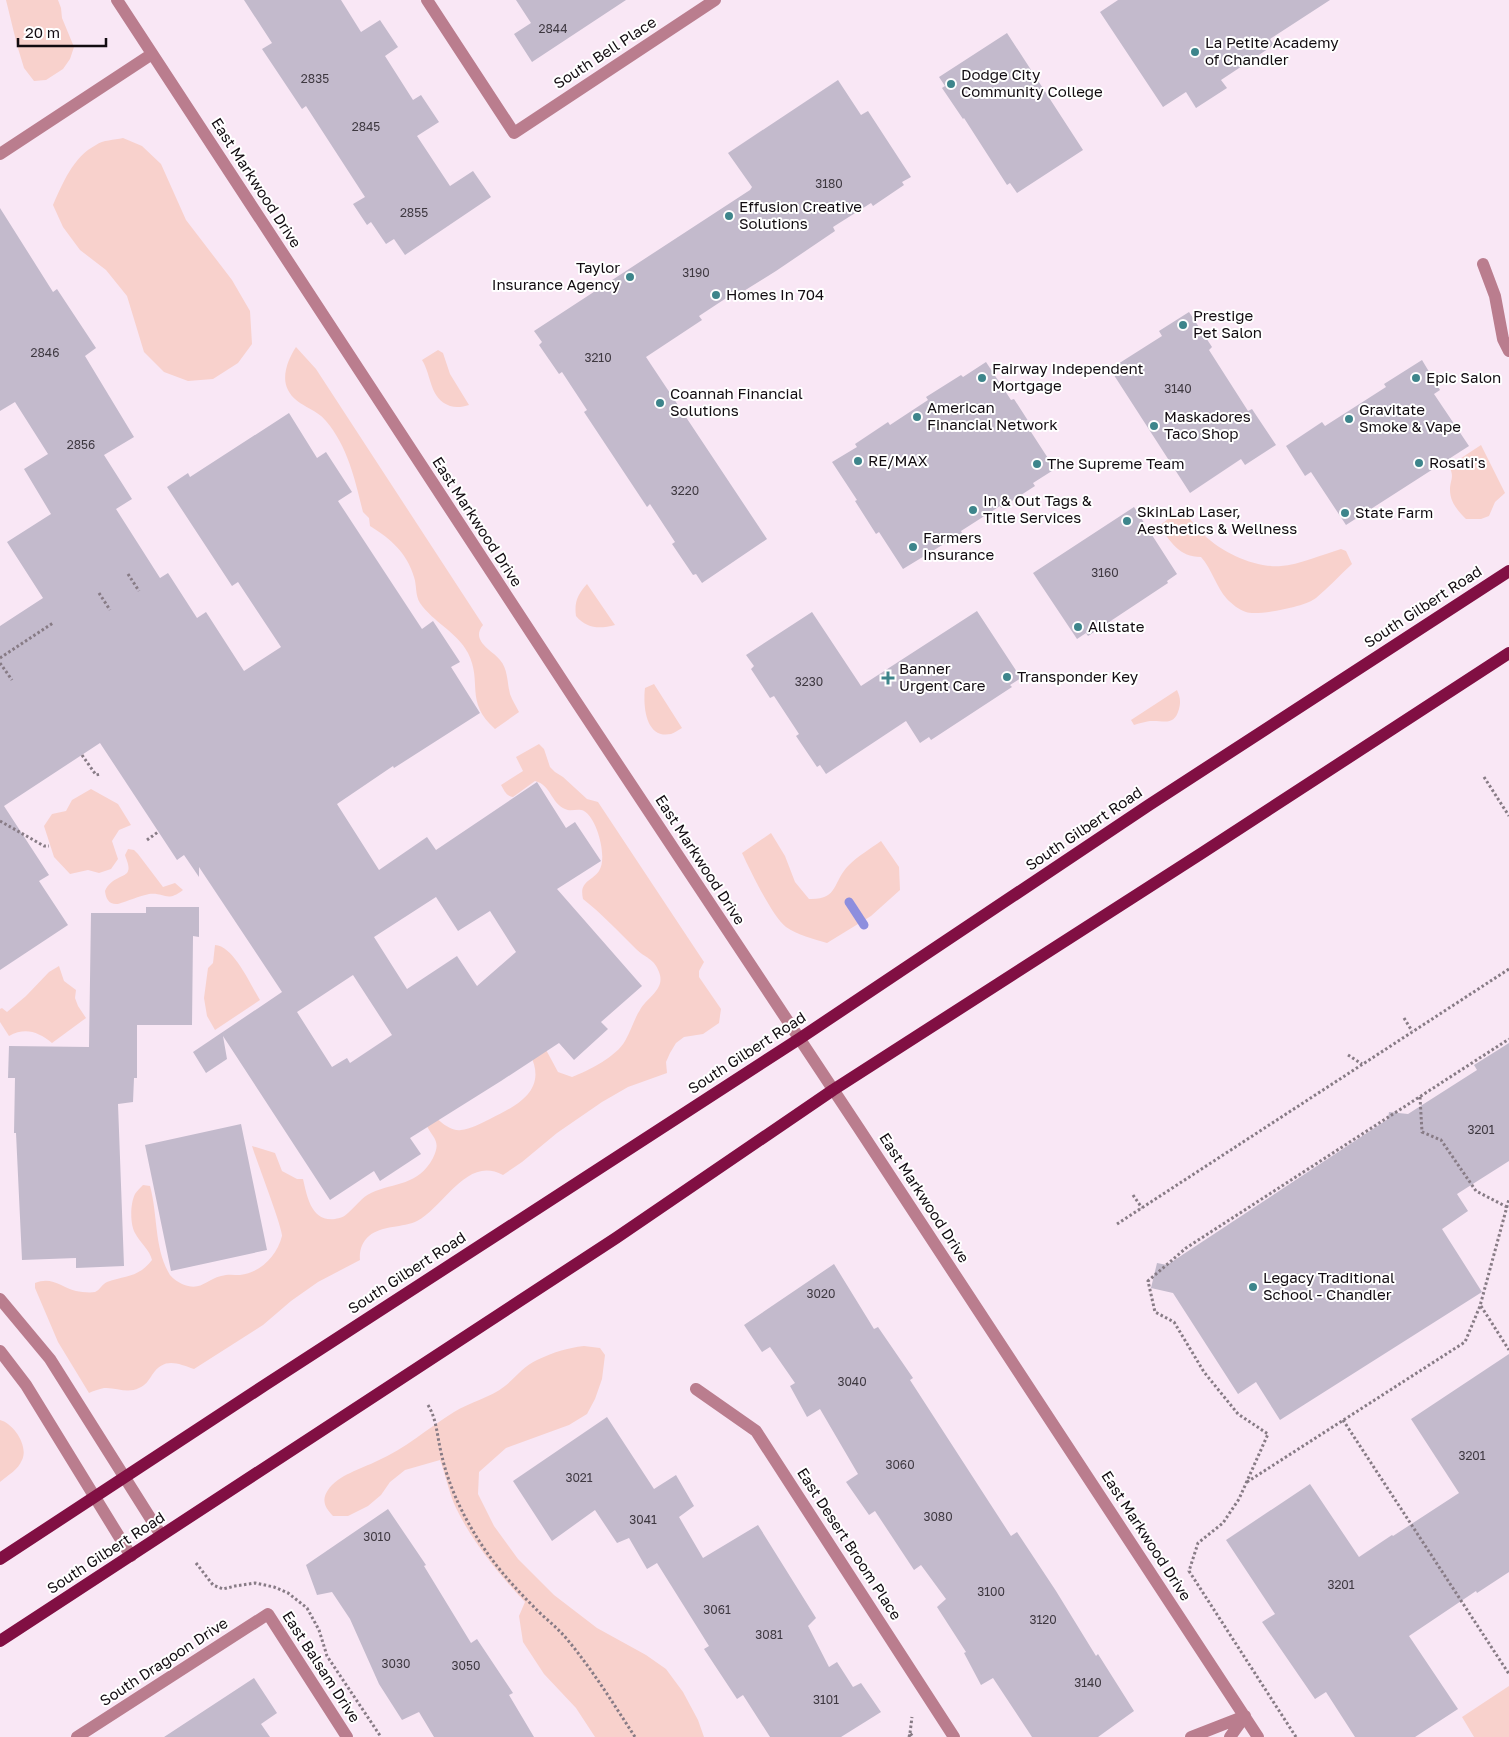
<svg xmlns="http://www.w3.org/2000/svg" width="1509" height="1737" font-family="'Golos Text',sans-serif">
<rect width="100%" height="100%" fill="#f9e7f5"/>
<path fill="#f8d1cc" d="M6,0H58L61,8L62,18L74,47L70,59L63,69L46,80L34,81L24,68L17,45Z
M123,138L142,146L161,164L186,220L232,280L250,311L252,344L238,363L213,379L188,381L164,372L144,352L127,296L106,270L80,250L63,227L53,205C63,183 73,157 96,145C103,140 114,140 123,138Z
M296,347L316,369L483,625C470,641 492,650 500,660C508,669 507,682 510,694C512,700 516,706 519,712L495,729C464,701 483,683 468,653C457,632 433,622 420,603C415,595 417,586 414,577C407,553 391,539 370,526L369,518L363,512C355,480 348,447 326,421C316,408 296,406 288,390C281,377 288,359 296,347Z
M438,350L443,353L450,374L469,405C463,407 456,408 450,406C429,398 432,376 422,360Z
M1481,445L1505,493L1495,502L1489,516L1481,519H1466C1458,511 1450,502 1450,490C1450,479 1455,478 1449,466Z
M1181,509C1189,517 1196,527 1204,535C1223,553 1255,568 1281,566C1298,565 1324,554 1341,549L1346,551L1352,564C1340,575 1328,588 1316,598C1305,607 1257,616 1246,612C1239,610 1232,604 1227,599C1216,587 1212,569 1201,557C1179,557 1171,542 1159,526Z
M587,584L615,625C600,629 587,629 576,616C574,602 578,594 587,584Z
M654,684L682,728C678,730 674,733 671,734C645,739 643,705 645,688Z
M1177,690C1180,697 1181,701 1179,709C1174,727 1164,720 1150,721C1145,722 1139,723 1134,725L1131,720Z
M539,744L544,749L550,767L555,772L563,777L587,799L598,802L704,962L699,971V977L721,1009L719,1023L703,1034L684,1037L676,1043L670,1053L666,1062L667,1073L628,1087L602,1102L557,1133L522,1162L503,1175C467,1155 445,1206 417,1221C403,1228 382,1225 369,1236C362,1242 359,1251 360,1260L318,1282L291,1301L263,1325L194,1369C177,1363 164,1357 152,1375C149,1380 145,1386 139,1388C127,1394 116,1387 104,1388C99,1389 93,1391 89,1393L58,1342L35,1288V1283C52,1276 61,1287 76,1291C81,1292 90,1293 95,1292C100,1290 102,1284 107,1282C126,1275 138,1278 152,1260C150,1250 140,1243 135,1233C130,1224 130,1204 135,1194C137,1191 140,1188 143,1185L150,1186C158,1215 154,1249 170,1275C173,1279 178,1282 182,1284C201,1292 205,1280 221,1276C228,1274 233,1275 240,1275C260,1273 277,1256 282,1236C283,1229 256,1159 252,1146L275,1153L282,1171L297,1179H303C307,1196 311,1222 335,1219C340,1218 344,1217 348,1213C356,1206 362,1197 371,1193C395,1182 418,1186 433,1158C442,1140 432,1138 426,1124C424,1120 426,1113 426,1109C435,1116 448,1132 461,1130C470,1129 482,1123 490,1119C518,1105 548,1090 530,1054L544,1046L558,1072L572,1077C588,1071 617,1056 625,1041C631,1031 634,1019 640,1010C647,997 666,989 659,972C654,958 645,958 636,949C618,931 602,914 583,899C579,881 591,882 599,871C608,858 597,818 584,811C578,808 571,812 565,809C551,803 551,785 535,781L513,797C506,796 504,790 501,785L523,771L516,757Z
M91,789L118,804L131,825L119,830L112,841L118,859L111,869L99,873L88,870L70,874L54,857L44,826L52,814L66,811L72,800Z
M771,833L785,856L795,882L809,899C839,900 832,882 849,865C858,856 870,849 881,841L899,867L900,890L871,916L827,943C814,939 797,935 786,927C772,916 750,870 742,853Z
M128,849L134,850L138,854L163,887L175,883L183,890C167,903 164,892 149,894C139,896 128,901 118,904C109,905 106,899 105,891C111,877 127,877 128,871C130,866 126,859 125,855Z
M215,945C234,946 251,986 260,1000L215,1030L207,1016L204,998L208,968L213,963Z
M59,966L64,981L76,990L75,998L78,1006L86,1018L52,1043C38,1032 26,1027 9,1036L0,1022V1009L2,1008L7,1012L26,996L49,972Z
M584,1346L600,1348L605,1355L602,1379L595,1399L587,1414L569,1425L506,1448L479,1472L478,1494L494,1526L518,1559L554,1595L597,1628L646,1655L666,1669L683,1692L698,1720L704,1737H595L576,1708L544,1674L523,1642L519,1616L525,1602C499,1574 473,1543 456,1508C449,1493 446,1476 440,1460L405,1470L390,1482L381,1495L368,1506L348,1516H333C325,1508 321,1500 328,1490C338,1475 361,1469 377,1461C405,1449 428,1428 454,1412C470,1402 490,1398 505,1386C516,1377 524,1366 537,1360C554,1352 567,1348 584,1346Z
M0,1420C13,1423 29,1446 22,1460C18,1470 8,1475 0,1482Z
M1509,1686V1737H1474L1462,1717Z"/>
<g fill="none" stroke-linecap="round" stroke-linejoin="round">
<path stroke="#8d8ede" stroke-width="9" d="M849,902L864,925"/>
</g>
<path fill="#c3bacc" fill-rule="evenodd" d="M244,0H341L361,32L380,20L398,47L385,56L413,100L421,95L439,122L417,136L450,186L473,171L491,197L405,255L394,239L386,244L371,222L367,225L353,204L365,197L306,106L302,109L262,49L272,43Z
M516,0H626L532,62L514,34L531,23Z
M1118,0H1330L1270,39L1274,45L1221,80L1227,88L1196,108L1186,92L1163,107L1100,12Z
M1007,33L1083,150L1017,193L1010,183L1007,185L964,118L963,119L942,88L945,86L939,77Z
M838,80L861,115L868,111L911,177L902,182L904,185L873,206L871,203L833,227L835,231L776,271L739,294L737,291L699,316L702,320L646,357L767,539L702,583L696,574L693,575L672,544L675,542L650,504L647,507L584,412L587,410L562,372L559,374L539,345L542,342L534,331L750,190L752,187L728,153Z
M0,208L53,292L57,289L96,348L85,356L134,437L104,455L132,499L116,509L160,578L168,573L197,618L206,612L244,671L281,647L238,582L232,586L167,487L188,473L190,477L289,413L317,458L326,452L352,492L338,501L422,629L433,621L460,662L451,667L480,713L394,768L393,766L337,804L379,870L427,837L436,850L537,782L566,828L575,822L601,861L557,889L642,986L601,1022L608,1029L574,1060L559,1043L501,1081L410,1138L421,1154L380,1181L374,1171L330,1200L223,1036L227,1059L206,1073L193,1052L282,992L199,867V877L184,855L177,860L100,743L4,806L49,875L39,881L68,925L0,970V626L43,598L7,542L51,514L24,469L48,454L15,402L0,411ZM436,897L458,931L490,911L516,952L477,986L457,956L407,989L374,937ZM353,975L392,1035L350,1063L347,1058L332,1067L297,1012Z
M1189,312L1212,347L1209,350L1248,411L1252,409L1276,445L1245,465L1241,459L1190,493L1110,369L1162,336L1159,331Z
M1422,360L1440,390L1434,394L1469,446L1346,525L1311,472L1305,476L1286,446L1322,422L1325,426L1386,387L1384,384Z
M986,362L1011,400L1014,399L1034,430L1031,432L1055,469L1033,483L1035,486L1001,508L1000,506L961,531L962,533L903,569L879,532L876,534L855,501L857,500L832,462L857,447L855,444L888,422L890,425L928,400L926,397L961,375L963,377Z
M1134,507L1177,574L1167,581L1168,583L1088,636L1086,633L1077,639L1033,573Z
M977,611L1021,678L1010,685L1012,687L931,740L929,737L920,743L906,721L826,774L820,765L817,767L796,736L799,734L774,696L770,698L751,669L754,666L746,655L812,612L861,686Z
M146,907H199V937L193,936L192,1025H137V1078H134L133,1102L118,1104L124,1266L76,1268V1258L22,1260L16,1133H14L15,1078H8L9,1046L89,1047L91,913H146Z
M1509,1043V1161L1457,1194L1468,1211L1442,1229L1482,1292L1280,1420L1256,1382L1238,1394L1173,1293L1151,1288L1157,1263L1167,1265L1388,1119L1389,1112L1408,1114L1477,1070L1474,1065Z
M241,1124L267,1250L171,1271L145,1145Z
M834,1264L874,1329L878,1327L913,1378L910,1380L1011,1536L1017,1532L1056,1591L1096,1656L1098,1654L1134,1711L1098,1737H1032L993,1678L981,1685L964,1653L966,1652L937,1607L946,1599L921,1565L914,1570L875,1511L869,1515L846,1482L858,1474L820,1409L807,1417L790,1386L795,1383L770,1347L762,1352L744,1325Z
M1509,1354V1572L1477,1593L1476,1591L1409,1636L1458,1709L1415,1737H1355L1326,1692L1315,1699L1262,1622L1275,1614L1226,1540L1310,1484L1359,1557L1392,1535L1393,1536L1459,1493L1411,1419Z
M607,1417L654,1489L676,1475L694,1506L679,1517L703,1558L758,1525L816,1618L808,1626L829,1667L837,1662L853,1687L861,1683L881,1712L841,1737H770L743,1695L737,1699L704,1649L709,1646L657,1563L647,1569L629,1538L617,1543L595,1510L552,1541L513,1481Z
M388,1509L426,1565L424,1566L471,1643L477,1639L513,1693L509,1695L534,1737H434L419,1712L402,1720L379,1684L350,1619L332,1592L317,1595L306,1565Z
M254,1678L277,1713L261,1724L270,1737H164Z"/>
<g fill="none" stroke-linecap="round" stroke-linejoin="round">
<path stroke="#877b85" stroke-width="3" stroke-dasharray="2.5 2.5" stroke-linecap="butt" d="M128,574L139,591
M99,593L110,610
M0,658L53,623
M0,663L12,680
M82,755L96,775L101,774
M1484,777L1509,816
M0,821L44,846H49
M147,840L158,832
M1404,1018L1412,1031
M1348,1055L1362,1064
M1420,1097L1422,1132L1441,1140L1476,1191L1507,1207
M1133,1195L1142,1208
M1117,1224L1509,969
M1481,1306L1509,1350
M428,1405C437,1420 437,1436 441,1452C447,1481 460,1510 476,1536C492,1562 511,1584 533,1606C543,1617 556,1626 566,1638C592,1669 613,1703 635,1737
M1343,1420L1509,1674
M1247,1482L1465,1342L1480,1306L1509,1199
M196,1563L213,1585L223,1589L235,1586L255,1583L274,1587L288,1593L307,1608L319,1630L327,1656L381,1737
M910,1733L912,1717
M909,1737L910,1733L913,1737
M1296,1737L1189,1571L1198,1543L1223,1523L1239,1499L1268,1434L1238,1414L1204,1372L1174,1322L1155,1312L1148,1281L1186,1248L1509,1039"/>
<path stroke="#ba7d8e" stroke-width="12" d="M117,0L575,700L858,1127L1258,1737
M427,0L514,133L715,0
M0,154L152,54
M1483,264L1495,296L1503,339L1509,351
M0,1299L50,1359L161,1535
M0,1351L26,1385L131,1556
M696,1389L756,1431L954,1737
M77,1737L268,1614L347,1737
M1191,1737L1245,1716
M1230,1737L1245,1716"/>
<path stroke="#810f43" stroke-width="12" d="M0,1559L265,1385L799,1039L1149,805L1509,571
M0,1641L616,1238L833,1090L1202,853L1509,653"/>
</g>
<g fill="#3d858b" stroke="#fff" stroke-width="2">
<circle cx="1195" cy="52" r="5"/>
<circle cx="951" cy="84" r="5"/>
<circle cx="729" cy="216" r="5"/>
<circle cx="630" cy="277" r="5"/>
<circle cx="716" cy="295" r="5"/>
<circle cx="1183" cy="325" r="5"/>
<circle cx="982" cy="378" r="5"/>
<circle cx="1416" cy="378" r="5"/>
<circle cx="660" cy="403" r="5"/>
<circle cx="917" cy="417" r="5"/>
<circle cx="1349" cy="419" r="5"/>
<circle cx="1154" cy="426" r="5"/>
<circle cx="858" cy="461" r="5"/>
<circle cx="1419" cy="463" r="5"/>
<circle cx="1037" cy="464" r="5"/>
<circle cx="973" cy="510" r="5"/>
<circle cx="1345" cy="513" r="5"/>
<circle cx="1127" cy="521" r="5"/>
<circle cx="913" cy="547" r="5"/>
<circle cx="1078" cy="627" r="5"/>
<circle cx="1007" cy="677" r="5"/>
<path d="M885.5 670.5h5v5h5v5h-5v5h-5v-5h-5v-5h5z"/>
<circle cx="1253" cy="1287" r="5"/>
</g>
<g text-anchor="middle" stroke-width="4" stroke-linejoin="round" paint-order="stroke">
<g font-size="12" fill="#3e3840">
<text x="553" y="33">2844</text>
<text x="315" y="83">2835</text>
<text x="366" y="131">2845</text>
<text x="829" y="188">3180</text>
<text x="414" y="217">2855</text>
<text x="696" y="277">3190</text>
<text x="45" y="357">2846</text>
<text x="598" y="362">3210</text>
<text x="1178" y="393">3140</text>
<text x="81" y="449">2856</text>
<text x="685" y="495">3220</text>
<text x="1105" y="577">3160</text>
<text x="809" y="686">3230</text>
<text x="1481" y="1134">3201</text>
<text x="821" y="1298">3020</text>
<text x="852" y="1386">3040</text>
<text x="1472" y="1460">3201</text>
<text x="900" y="1469">3060</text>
<text x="579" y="1482">3021</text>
<text x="938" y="1521">3080</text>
<text x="643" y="1524">3041</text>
<text x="377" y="1541">3010</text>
<text x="1341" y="1589">3201</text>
<text x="991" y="1596">3100</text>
<text x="717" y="1614">3061</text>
<text x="1043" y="1624">3120</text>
<text x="769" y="1639">3081</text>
<text x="396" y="1668">3030</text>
<text x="466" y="1670">3050</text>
<text x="1088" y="1687">3140</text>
<text x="826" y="1704">3101</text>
</g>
<g font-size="15" fill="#120c11" stroke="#fff" text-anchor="start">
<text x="1205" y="48">La Petite Academy<tspan x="1205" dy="17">of Chandler</tspan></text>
<text x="961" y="80">Dodge City<tspan x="961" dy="17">Community College</tspan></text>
<text x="739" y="212">Effusion Creative<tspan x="739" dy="17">Solutions</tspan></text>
<text x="620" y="273" text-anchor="end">Taylor<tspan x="620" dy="17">Insurance Agency</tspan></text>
<text x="726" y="300">Homes In 704</text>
<text x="1193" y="321">Prestige<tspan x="1193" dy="17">Pet Salon</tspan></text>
<text x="992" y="374">Fairway Independent<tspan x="992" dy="17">Mortgage</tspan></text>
<text x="1426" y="383">Epic Salon</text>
<text x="670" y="399">Coannah Financial<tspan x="670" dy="17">Solutions</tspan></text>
<text x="927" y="413">American<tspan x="927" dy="17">Financial Network</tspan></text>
<text x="1359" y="415">Gravitate<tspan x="1359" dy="17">Smoke &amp; Vape</tspan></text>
<text x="1164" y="422">Maskadores<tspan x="1164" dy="17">Taco Shop</tspan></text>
<text x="868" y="466">RE/MAX</text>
<text x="1429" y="468">Rosati's</text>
<text x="1047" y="469">The Supreme Team</text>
<text x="983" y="506">In &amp; Out Tags &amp;<tspan x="983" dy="17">Title Services</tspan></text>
<text x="1137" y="517">SkinLab Laser,<tspan x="1137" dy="17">Aesthetics &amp; Wellness</tspan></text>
<text x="1355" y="518">State Farm</text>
<text x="923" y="543">Farmers<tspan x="923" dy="17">Insurance</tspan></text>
<text x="1088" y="632">Allstate</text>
<text x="899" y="674">Banner<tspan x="899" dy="17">Urgent Care</tspan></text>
<text x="1017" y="682">Transponder Key</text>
<text x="1263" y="1283">Legacy Traditional<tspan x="1263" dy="17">School - Chandler</tspan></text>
</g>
<g font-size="15" fill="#120c11" stroke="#fff">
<text transform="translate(605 53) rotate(-33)" y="5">South Bell Place</text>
<text transform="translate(256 183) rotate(57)" y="5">East Markwood Drive</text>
<text transform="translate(477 522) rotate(57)" y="5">East Markwood Drive</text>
<text transform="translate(1423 607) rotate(-33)" y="5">South Gilbert Road</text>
<text transform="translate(1084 829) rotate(-34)" y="5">South Gilbert Road</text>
<text transform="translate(700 860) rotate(57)" y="5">East Markwood Drive</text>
<text transform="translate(747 1053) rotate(-33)" y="5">South Gilbert Road</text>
<text transform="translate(924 1198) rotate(57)" y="5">East Markwood Drive</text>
<text transform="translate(407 1273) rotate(-33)" y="5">South Gilbert Road</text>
<text transform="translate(1146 1536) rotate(57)" y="5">East Markwood Drive</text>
<text transform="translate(849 1544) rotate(57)" y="5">East Desert Broom Place</text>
<text transform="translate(106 1553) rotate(-33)" y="5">South Gilbert Road</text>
<text transform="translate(164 1662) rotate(-33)" y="5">South Dragoon Drive</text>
<text transform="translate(321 1667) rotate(57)" y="5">East Balsam Drive</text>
</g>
</g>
<path d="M18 38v8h88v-8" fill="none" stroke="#120c11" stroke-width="2.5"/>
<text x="25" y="38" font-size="15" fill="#120c11" stroke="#ffffff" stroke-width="4" paint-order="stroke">20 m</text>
</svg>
